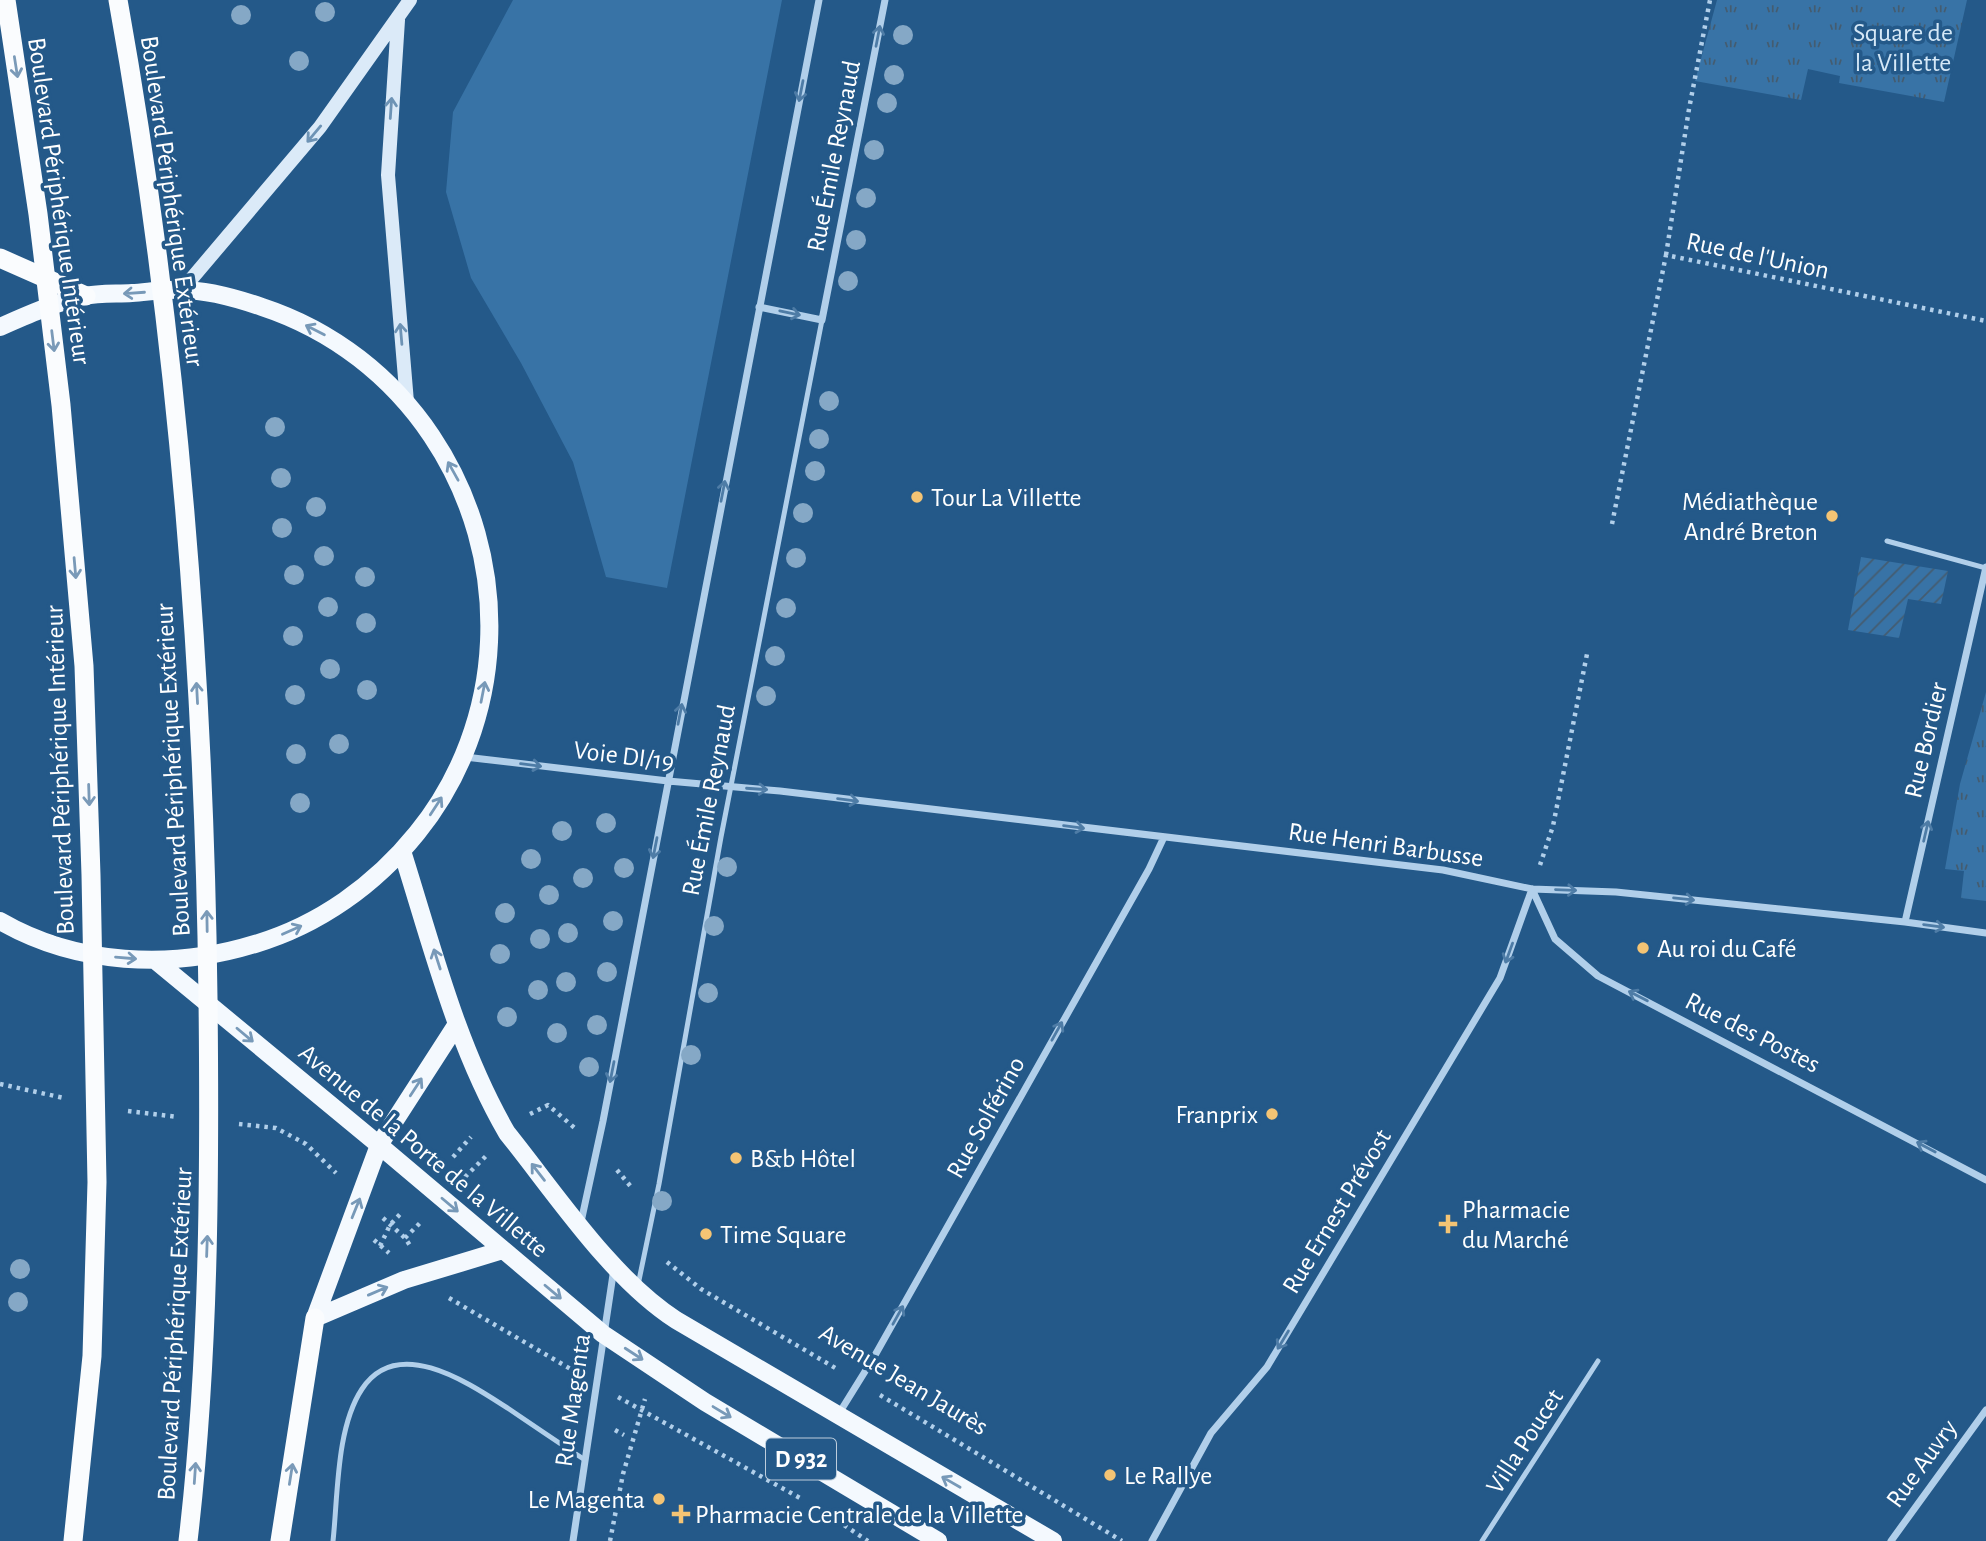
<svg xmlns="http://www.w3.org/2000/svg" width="1986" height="1541" font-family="'Alegreya Sans',sans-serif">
<defs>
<pattern id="park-tufts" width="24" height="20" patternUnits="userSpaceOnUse" patternTransform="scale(1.75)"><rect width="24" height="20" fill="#3873a6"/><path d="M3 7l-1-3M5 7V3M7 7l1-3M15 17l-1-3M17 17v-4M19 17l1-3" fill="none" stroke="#445c70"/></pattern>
<pattern id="garden-furrows" width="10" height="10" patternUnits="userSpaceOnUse" patternTransform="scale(1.75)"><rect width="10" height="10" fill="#3873a6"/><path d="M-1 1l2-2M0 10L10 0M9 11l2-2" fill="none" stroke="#445c70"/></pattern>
</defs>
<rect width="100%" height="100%" fill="#245989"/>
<path fill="#3873a6" d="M513,0H782L667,588L606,577L573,462L521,363L471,278L446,192L453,112Z"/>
<path fill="url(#park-tufts)" d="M1717,0H1967L1944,102L1839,83L1840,76L1808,69L1801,100L1695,81Z
M1986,692V901L1961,898L1964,871L1945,869L1960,784Z"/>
<path fill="url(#garden-furrows)" d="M1861,557L1948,571L1941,604L1908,599L1899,638L1848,630Z"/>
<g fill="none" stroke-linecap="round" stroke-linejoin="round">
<path stroke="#b1cfea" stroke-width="4.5" stroke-dasharray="3.5 5" stroke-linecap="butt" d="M1666,255L1689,109L1710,0
M1612,524L1666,255L1986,321
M1540,865L1553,826L1587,654
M0,1084L64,1098
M128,1111L178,1117
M530,1114L548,1105L577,1130
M239,1124L276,1128L306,1144L336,1173
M453,1157L471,1137
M617,1170L632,1188
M465,1177L488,1154
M383,1218L405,1238L411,1247
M405,1238L422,1221
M374,1240L389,1253
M380,1246L390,1225L403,1211
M667,1262L701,1289L837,1369
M449,1298L574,1371
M880,1395L1122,1541
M618,1397L800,1498
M615,1430L624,1435
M823,1511L868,1541
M610,1541L623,1474L645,1399"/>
<path stroke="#b1cfea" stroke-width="5" d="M1887,541L1986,568
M638,1285L659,1184L721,837L822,320
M333,1541C338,1496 336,1428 362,1389C398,1334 470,1384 509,1409C534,1426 559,1443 585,1460
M1482,1541L1598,1361"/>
<path stroke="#b1cfea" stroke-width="7" d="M759,307L822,320L885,0
M465,757L668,781L780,791L1443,870L1532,889L1616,892L1905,922L1986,933
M1532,889L1555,939L1598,976L1986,1180
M1905,922L1986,567
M581,1222L603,1121L819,0
M838,1415L874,1357L1149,869L1164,837
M573,1541L614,1268
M1152,1541L1211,1433L1267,1367L1500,978L1532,889
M1891,1541L1986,1410"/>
<path stroke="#dbeaf8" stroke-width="14" d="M398,20L388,175L407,402
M182,290L320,127L410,0"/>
<path stroke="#f4f9fe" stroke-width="18" d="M0,327C27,315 54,303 84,296C99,293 117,294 132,293C148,292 165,289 181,290C208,290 236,298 262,307C405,354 496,493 489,642C486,711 461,779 417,833C375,885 319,925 255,944C171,970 76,965 0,921
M402,851C432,946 457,1047 507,1133C556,1194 611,1278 676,1320L1053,1541
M155,960L379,1145L603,1334L705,1402L938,1541
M315,1318L379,1145L457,1024
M315,1318L404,1280L503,1250"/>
<path stroke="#fafcfe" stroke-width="19" d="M0,258L86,296
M280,1541L315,1318"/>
<path stroke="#fafcfe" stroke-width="19" d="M6,0L38,214L61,405L84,666L91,875L97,1182L92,1356L73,1541
M118,0C177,329 204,664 208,998C210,1179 209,1361 188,1541"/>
</g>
<g fill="#85a8c6">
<circle cx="325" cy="12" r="10"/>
<circle cx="241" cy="15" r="10"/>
<circle cx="903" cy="35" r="10"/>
<circle cx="299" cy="61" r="10"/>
<circle cx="894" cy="75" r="10"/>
<circle cx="887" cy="103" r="10"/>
<circle cx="874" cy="150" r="10"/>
<circle cx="866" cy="198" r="10"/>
<circle cx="856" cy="240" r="10"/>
<circle cx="848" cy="281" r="10"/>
<circle cx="829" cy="401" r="10"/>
<circle cx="275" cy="427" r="10"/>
<circle cx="819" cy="439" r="10"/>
<circle cx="815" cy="471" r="10"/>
<circle cx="281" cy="478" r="10"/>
<circle cx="316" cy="507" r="10"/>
<circle cx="803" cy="513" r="10"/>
<circle cx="282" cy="528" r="10"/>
<circle cx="324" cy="556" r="10"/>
<circle cx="796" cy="558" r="10"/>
<circle cx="294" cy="575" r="10"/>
<circle cx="365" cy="577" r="10"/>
<circle cx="328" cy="607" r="10"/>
<circle cx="786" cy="608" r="10"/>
<circle cx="366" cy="623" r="10"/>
<circle cx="293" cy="636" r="10"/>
<circle cx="775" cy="656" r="10"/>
<circle cx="330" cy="669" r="10"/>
<circle cx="367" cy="690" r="10"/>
<circle cx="295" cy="695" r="10"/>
<circle cx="766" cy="696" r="10"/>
<circle cx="339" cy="744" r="10"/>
<circle cx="296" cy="754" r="10"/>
<circle cx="300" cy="803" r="10"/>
<circle cx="606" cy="823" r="10"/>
<circle cx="562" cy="831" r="10"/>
<circle cx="531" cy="859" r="10"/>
<circle cx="727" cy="867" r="10"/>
<circle cx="624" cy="868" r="10"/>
<circle cx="583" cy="878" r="10"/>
<circle cx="549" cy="895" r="10"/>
<circle cx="505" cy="913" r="10"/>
<circle cx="613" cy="921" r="10"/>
<circle cx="714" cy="926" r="10"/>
<circle cx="568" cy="933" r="10"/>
<circle cx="540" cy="939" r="10"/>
<circle cx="500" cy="954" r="10"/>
<circle cx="607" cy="972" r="10"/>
<circle cx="566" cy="982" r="10"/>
<circle cx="538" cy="990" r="10"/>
<circle cx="708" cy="993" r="10"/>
<circle cx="507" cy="1017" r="10"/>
<circle cx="597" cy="1025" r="10"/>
<circle cx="557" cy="1033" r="10"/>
<circle cx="691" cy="1055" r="10"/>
<circle cx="589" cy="1067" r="10"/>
<circle cx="662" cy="1201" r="10"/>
<circle cx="20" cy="1269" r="10"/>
<circle cx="18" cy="1302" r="10"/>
</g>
<defs><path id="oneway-shaft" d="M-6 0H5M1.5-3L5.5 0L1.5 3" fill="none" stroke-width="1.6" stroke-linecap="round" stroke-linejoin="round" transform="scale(1.75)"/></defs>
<g stroke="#4e7ca6">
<use href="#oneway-shaft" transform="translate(878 36) rotate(-79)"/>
<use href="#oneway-shaft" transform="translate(801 91) rotate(101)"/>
<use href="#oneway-shaft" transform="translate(790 313) rotate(12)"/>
<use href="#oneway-shaft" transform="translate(723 491) rotate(-79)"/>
<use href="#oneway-shaft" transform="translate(680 714) rotate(-79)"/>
<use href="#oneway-shaft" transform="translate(531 765) rotate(7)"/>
<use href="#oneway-shaft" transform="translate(757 789) rotate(4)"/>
<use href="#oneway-shaft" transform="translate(848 800) rotate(7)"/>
<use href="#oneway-shaft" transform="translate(1074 827) rotate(7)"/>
<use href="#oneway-shaft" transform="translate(1926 831) rotate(-77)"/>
<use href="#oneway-shaft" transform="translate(655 848) rotate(101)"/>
<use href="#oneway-shaft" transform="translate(1566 890) rotate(2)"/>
<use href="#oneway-shaft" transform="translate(1684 899) rotate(6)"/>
<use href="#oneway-shaft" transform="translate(1934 926) rotate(8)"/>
<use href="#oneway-shaft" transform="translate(1509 953) rotate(110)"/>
<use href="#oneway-shaft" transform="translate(1638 996) rotate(-153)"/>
<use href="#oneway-shaft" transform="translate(1057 1031) rotate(-61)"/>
<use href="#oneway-shaft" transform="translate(612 1072) rotate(101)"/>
<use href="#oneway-shaft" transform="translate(1926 1147) rotate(-152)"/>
<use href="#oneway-shaft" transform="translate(898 1315) rotate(-61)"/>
<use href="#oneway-shaft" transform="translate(1283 1340) rotate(121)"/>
</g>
<g stroke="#7a9ab8">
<use href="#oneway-shaft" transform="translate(16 67) rotate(81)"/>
<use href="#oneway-shaft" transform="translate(53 341) rotate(83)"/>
<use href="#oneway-shaft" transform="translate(75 568) rotate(85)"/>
<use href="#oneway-shaft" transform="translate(197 693) rotate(-93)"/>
<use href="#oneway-shaft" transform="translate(89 795) rotate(88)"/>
<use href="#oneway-shaft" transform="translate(207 921) rotate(-91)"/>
<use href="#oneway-shaft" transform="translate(207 1246) rotate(-88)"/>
<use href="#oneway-shaft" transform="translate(195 1473) rotate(-86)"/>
<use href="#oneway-shaft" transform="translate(291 1474) rotate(-81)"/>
</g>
<g stroke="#6d93b5">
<use href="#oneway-shaft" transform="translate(391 108) rotate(-86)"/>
<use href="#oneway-shaft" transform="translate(314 134) rotate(130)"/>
<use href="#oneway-shaft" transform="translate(401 334) rotate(-95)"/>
</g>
<g stroke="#7799b8">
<use href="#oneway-shaft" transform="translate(134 293) rotate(176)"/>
<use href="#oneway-shaft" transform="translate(315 330) rotate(-153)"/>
<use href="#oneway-shaft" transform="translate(453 471) rotate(-119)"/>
<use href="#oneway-shaft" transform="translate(483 692) rotate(-79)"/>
<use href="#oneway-shaft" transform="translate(436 806) rotate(-57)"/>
<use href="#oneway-shaft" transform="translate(292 930) rotate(-24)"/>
<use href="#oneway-shaft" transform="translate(126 958) rotate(5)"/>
<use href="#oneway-shaft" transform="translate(437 959) rotate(-108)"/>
<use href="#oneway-shaft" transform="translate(245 1035) rotate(40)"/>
<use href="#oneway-shaft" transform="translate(416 1087) rotate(-57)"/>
<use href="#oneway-shaft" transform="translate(538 1172) rotate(-128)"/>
<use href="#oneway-shaft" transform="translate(450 1205) rotate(40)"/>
<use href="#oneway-shaft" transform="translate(356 1208) rotate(-68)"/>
<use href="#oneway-shaft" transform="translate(378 1291) rotate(-23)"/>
<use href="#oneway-shaft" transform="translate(553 1292) rotate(40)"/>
<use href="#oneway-shaft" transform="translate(634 1354) rotate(33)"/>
<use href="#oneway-shaft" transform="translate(722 1412) rotate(31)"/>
<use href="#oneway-shaft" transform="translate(951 1482) rotate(-150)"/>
</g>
<g fill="#f4c474" stroke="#245989" stroke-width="2.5">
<circle cx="917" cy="497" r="7"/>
<circle cx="1832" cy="516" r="7"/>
<circle cx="1643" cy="948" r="7"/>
<circle cx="1272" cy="1114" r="7"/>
<circle cx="736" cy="1158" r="7"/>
<path d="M1444.5 1213.5h7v7h7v7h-7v7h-7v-7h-7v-7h7z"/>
<circle cx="706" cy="1234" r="7"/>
<circle cx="1110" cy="1475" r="7"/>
<circle cx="659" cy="1499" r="7"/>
<path d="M677.5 1503.5h7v7h7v7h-7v7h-7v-7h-7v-7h7z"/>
</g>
<g text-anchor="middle" stroke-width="7" stroke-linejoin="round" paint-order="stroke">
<rect fill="#245989" stroke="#bdcddc" stroke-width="2" x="766" y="1438.5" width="70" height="41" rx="5"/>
<g font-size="24" font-weight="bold" fill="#fff">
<text x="801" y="1467">D 932</text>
</g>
<g font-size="26" fill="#d5e8f7" stroke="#245989">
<text x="1903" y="41">Square de<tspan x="1903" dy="30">la Villette</tspan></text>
</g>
<g font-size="26" fill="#fff" stroke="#245989">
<text transform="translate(833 156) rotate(-79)" y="9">Rue Émile Reynaud</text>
<text transform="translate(60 201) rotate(82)" y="9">Boulevard Périphérique Intérieur</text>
<text transform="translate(173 201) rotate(82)" y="9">Boulevard Périphérique Extérieur</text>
<text transform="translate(1758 255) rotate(12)" y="9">Rue de l'Union</text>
<text transform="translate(1925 740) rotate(-77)" y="9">Rue Bordier</text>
<text transform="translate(624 755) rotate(7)" y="9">Voie DI/19</text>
<text transform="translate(59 770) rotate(-92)" y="9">Boulevard Périphérique Intérieur</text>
<text transform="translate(172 770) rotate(-93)" y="9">Boulevard Périphérique Extérieur</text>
<text transform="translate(708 800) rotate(-79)" y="9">Rue Émile Reynaud</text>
<text transform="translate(1386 844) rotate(8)" y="9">Rue Henri Barbusse</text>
<text transform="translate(1753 1032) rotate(27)" y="9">Rue des Postes</text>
<text transform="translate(985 1117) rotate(-61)" y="9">Rue Solférino</text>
<text transform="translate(424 1150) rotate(40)" y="9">Avenue de la Porte de la Villette</text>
<text transform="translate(1336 1211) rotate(-59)" y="9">Rue Ernest Prévost</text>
<text transform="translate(174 1334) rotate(-87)" y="9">Boulevard Périphérique Extérieur</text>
<text transform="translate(904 1379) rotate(31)" y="9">Avenue Jean Jaurès</text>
<text transform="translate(572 1400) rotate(-82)" y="9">Rue Magenta</text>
<text transform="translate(1524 1441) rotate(-57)" y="9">Villa Poucet</text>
<text transform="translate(1921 1463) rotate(-54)" y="9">Rue Auvry</text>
</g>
<g font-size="26" fill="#fff" stroke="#245989" text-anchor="start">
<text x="931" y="506">Tour La Villette</text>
<text x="1818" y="510" text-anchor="end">Médiathèque<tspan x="1818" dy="30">André Breton</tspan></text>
<text x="1657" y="957">Au roi du Café</text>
<text x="1258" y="1123" text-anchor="end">Franprix</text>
<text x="750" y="1167">B&amp;b Hôtel</text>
<text x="1462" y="1218">Pharmacie<tspan x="1462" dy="30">du Marché</tspan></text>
<text x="720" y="1243">Time Square</text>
<text x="1124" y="1484">Le Rallye</text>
<text x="645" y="1508" text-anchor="end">Le Magenta</text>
<text x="695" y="1523">Pharmacie Centrale de la Villette</text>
</g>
</g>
</svg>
